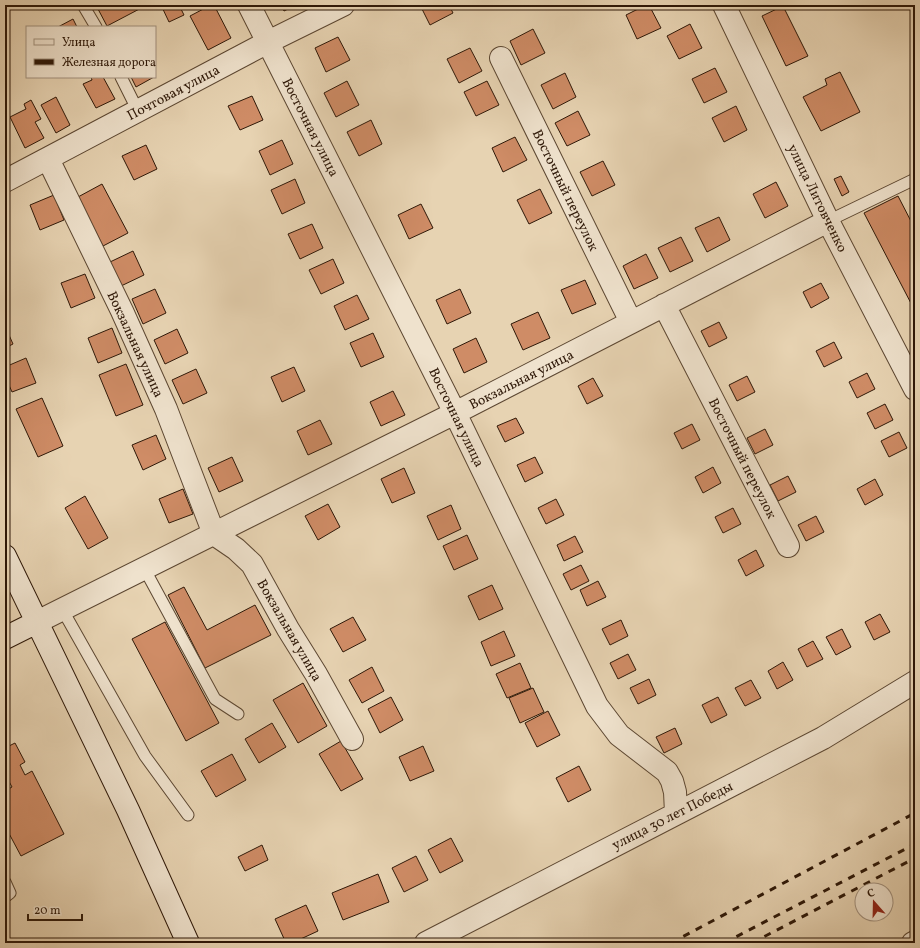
<svg xmlns="http://www.w3.org/2000/svg" width="920" height="948" font-family="Vollkorn,serif">
<rect width="100%" height="100%" fill="#e7d3b2"/>
<filter id="stains"><feTurbulence type="fractalNoise" baseFrequency=".005" numOctaves="4"/><feColorMatrix values="0 0 0 0 .2 0 0 0 0 .09 0 0 0 0 .02 0 0 0 .5 -.17"/></filter>
<radialGradient id="worn" r=".72"><stop offset=".6" stop-color="#630" stop-opacity="0"/><stop offset="1" stop-color="#630" stop-opacity=".3"/></radialGradient>
<path fill="#cf8c66" stroke="#2e1808" d="M105,5H147L107,26L98,9Z
M161,5H179L184,15L169,22Z
M211,5H214L231,38L208,50L190,16Z
M281,5H296L284,11Z
M420,5H449L453,13L430,25Z
M646,5H649L661,28L637,39L626,15Z
M783,6L808,56L786,66L762,16Z
M73,19L77,27H58Z
M690,24L702,48L679,59L667,36Z
M533,29L545,53L521,65L510,41Z
M338,37L350,60L326,72L315,48Z
M470,48L482,71L459,83L447,59Z
M715,68L727,92L704,103L692,79Z
M840,72L860,112L821,131L803,97L827,85L825,79Z
M565,73L576,97L553,109L541,85Z
M91,77H103L115,99L96,108L83,84L92,80Z
M131,77H154L136,87Z
M347,81L359,105L336,117L324,93Z
M487,81L499,105L476,116L464,92Z
M252,96L263,120L240,130L228,106Z
M56,97L70,125L56,133L41,105Z
M31,100L41,119L35,122L44,138L25,148L10,117L26,109L24,104Z
M736,106L747,130L724,142L712,118Z
M578,111L590,135L567,146L555,123Z
M371,120L382,144L359,156L347,132Z
M515,137L527,160L503,172L492,148Z
M282,140L293,164L270,175L259,151Z
M146,145L157,169L134,180L122,156Z
M603,161L615,185L592,196L580,172Z
M841,176L849,192L842,196L834,179Z
M295,179L305,203L282,214L271,190Z
M776,182L788,206L765,218L753,194Z
M102,184L128,233L103,246L78,197Z
M540,189L552,213L529,224L517,200Z
M54,195L64,220L40,230L30,205Z
M898,196L915,229V311L864,213Z
M421,204L433,228L409,239L398,215Z
M719,217L730,240L707,252L695,228Z
M312,224L323,248L300,259L288,234Z
M681,237L693,261L670,272L658,248Z
M133,251L144,275L121,286L110,262Z
M646,254L658,278L634,289L623,266Z
M333,259L344,283L321,294L309,270Z
M85,274L95,298L71,308L61,283Z
M585,280L596,304L572,314L561,290Z
M821,283L829,298L811,308L803,292Z
M155,289L166,313L143,324L132,299Z
M460,289L471,313L447,324L436,300Z
M357,295L369,319L345,330L334,306Z
M538,312L550,338L523,350L511,324Z
M719,322L727,338L709,347L701,331Z
M5,326L13,344L5,348Z
M112,328L122,353L98,363L88,338Z
M177,329L188,353L165,364L154,340Z
M373,333L384,357L361,367L350,343Z
M476,338L487,362L464,373L453,349Z
M834,342L842,358L824,367L816,351Z
M26,358L36,383L12,392L5,376V367Z
M126,364L143,405L116,416L99,375Z
M294,367L305,391L282,402L271,377Z
M196,369L207,393L183,404L172,380Z
M867,373L875,389L857,398L849,382Z
M747,376L755,392L737,401L729,385Z
M593,378L603,396L587,404L578,386Z
M393,391L405,415L381,426L370,402Z
M42,398L63,446L38,457L16,409Z
M885,404L893,420L875,429L867,413Z
M516,418L524,433L505,442L497,426Z
M320,420L332,444L308,455L297,431Z
M692,424L700,440L682,449L674,433Z
M765,429L773,445L755,454L747,438Z
M899,432L907,448L889,457L881,441Z
M156,435L166,459L143,470L132,445Z
M232,457L243,481L219,492L208,468Z
M535,457L543,473L525,482L517,465Z
M713,467L721,483L703,493L695,477Z
M404,468L415,493L392,503L381,479Z
M788,476L796,492L778,501L770,485Z
M875,479L883,495L865,505L857,489Z
M183,489L193,514L169,523L159,499Z
M85,496L108,538L88,549L65,508Z
M556,499L564,515L546,524L538,508Z
M328,504L340,527L318,540L305,516Z
M451,505L461,529L438,540L427,516Z
M733,508L741,524L723,533L715,517Z
M816,516L824,532L806,541L798,525Z
M467,535L478,559L454,570L443,546Z
M575,536L583,552L564,561L557,545Z
M756,550L764,566L746,576L738,560Z
M581,565L589,581L571,590L563,574Z
M598,581L606,597L587,606L580,590Z
M492,585L503,609L479,620L468,596Z
M184,587L207,630L255,605L271,635L205,668L168,595Z
M880,614L890,632L874,640L865,622Z
M353,617L366,640L343,652L330,629Z
M621,620L628,636L610,645L602,629Z
M165,622L219,723L186,741L132,639Z
M842,629L851,647L836,655L826,637Z
M504,631L515,656L491,666L481,642Z
M813,641L823,659L807,667L798,649Z
M628,654L636,670L618,679L610,663Z
M783,662L793,680L777,689L768,671Z
M520,663L531,688L507,698L496,674Z
M372,667L384,691L362,703L349,680Z
M649,679L656,695L638,704L630,688Z
M751,680L761,698L745,706L735,688Z
M303,683L327,726L298,743L273,700Z
M533,688L544,712L520,723L509,698Z
M391,697L403,720L380,733L368,709Z
M718,697L727,715L711,723L702,705Z
M548,711L560,735L537,747L525,723Z
M272,723L286,747L259,763L245,739Z
M675,728L682,744L664,753L656,737Z
M341,741L363,779L341,791L319,754Z
M15,743L25,762L20,765L25,775L32,771L64,834L21,856L5,826V791L12,787L5,774V748Z
M423,746L434,771L410,781L399,757Z
M232,754L246,780L216,797L201,771Z
M579,766L591,790L568,802L556,778Z
M451,838L463,861L440,873L428,850Z
M262,845L268,860L245,871L238,857Z
M416,856L428,880L404,892L392,868Z
M378,874L389,902L343,920L332,893Z
M306,905L318,931L292,943H286L275,919Z"/>
<g fill="none" stroke-linecap="round" stroke-linejoin="round">
<g stroke="#5c4732" stroke-width="13">
<path id="lane" d="M83,5L96,27
M121,77L138,111
M828,221L915,179
M144,568L215,699L238,714
M62,609L145,756L188,815
M5,882L10,893L5,897"/>
</g>
<g stroke="#5c4732" stroke-width="24">
<path id="street" d="M249,5L455,413L597,706L619,735L667,772L672,781L675,792L676,813
M724,5L828,221L915,389
M501,58L631,322
M48,159L122,311L166,409L214,534L236,549L252,564L288,629L316,674L352,739
M5,181L268,42L343,5
M664,305L788,546
M37,622L455,413L828,221
M426,943L823,738L915,682
M913,943L915,942"/>
</g>
<g stroke="#2e1808" stroke-width="24">
<path id="secondary" d="M5,556L128,810L188,943
M5,638L37,622"/>
</g>
<use href="#lane" stroke="#efe2cd" stroke-width="11"/>
<use href="#street" stroke="#efe2cd" stroke-width="22"/>
<use href="#secondary" stroke="#efe2cd" stroke-width="22"/>
<path stroke="#2e1808" stroke-width="3" stroke-dasharray="7 7" stroke-linecap="butt" d="M671,943L915,813
M724,943L915,844
M752,943L915,858"/>
</g>
<g text-anchor="middle" stroke-width="3.5" stroke-linejoin="round" paint-order="stroke">
<g font-size="14" fill="#2e1808" stroke="#efe2cd">
<text transform="translate(173 92) rotate(-28)" y="5">Почтовая улица</text>
<text transform="translate(311 127) rotate(63)" y="5">Восточная улица</text>
<text transform="translate(566 190) rotate(64)" y="5">Восточный переулок</text>
<text transform="translate(818 198) rotate(64)" y="5">улица Литовченко</text>
<text transform="translate(136 344) rotate(65)" y="5">Вокзальная улица</text>
<text transform="translate(521 379) rotate(-27)" y="5">Вокзальная улица</text>
<text transform="translate(457 417) rotate(64)" y="5">Восточная улица</text>
<text transform="translate(743 458) rotate(63)" y="5">Восточный переулок</text>
<text transform="translate(290 630) rotate(60)" y="5">Вокзальная улица</text>
<text transform="translate(672 815) rotate(-27)" y="5">улица 30 лет Победы</text>
</g>
</g>
<rect width="920" height="948" fill="none" stroke="#e7d3b2" stroke-width="20"/>
<rect x="6" y="6" width="908" height="936" fill="none" stroke="#2e1808" stroke-width="2"/>
<rect x="10" y="10" width="900" height="928" fill="none" stroke="#2e1808"/>
<rect x="26" y="26" width="130" height="52" fill="#efe2cd" stroke="#a2917e"/>
<rect x="34" y="39" width="20" height="6" fill="#efe2cd" stroke="#a2917e"/>
<text x="62" y="46" font-size="12" fill="#2e1808">Улица</text>
<rect x="34" y="59" width="20" height="6" fill="#2e1808" stroke="#a2917e"/>
<text x="62" y="66" font-size="12" fill="#2e1808">Железная дорога</text>
<g transform="translate(874 902) rotate(340)"><circle r="19" fill="#efe2cd" stroke="#a2917e"/>
<path d="M0-3L7 15L0 10L-7 15Z" fill="#8f2418"/>
<text y="-6" font-size="11" font-weight="bold" text-anchor="middle" fill="#2e1808">С</text>
</g>
<path d="M28 914v6h54v-6" fill="none" stroke="#2e1808" stroke-width="2"/>
<text x="34" y="914" font-size="12" fill="#2e1808" stroke="#efe2cd" stroke-width="3" paint-order="stroke">20 m</text>
<rect width="100%" height="100%" filter="url(#stains)"/>
<rect width="100%" height="100%" fill="url(#worn)"/>
</svg>
